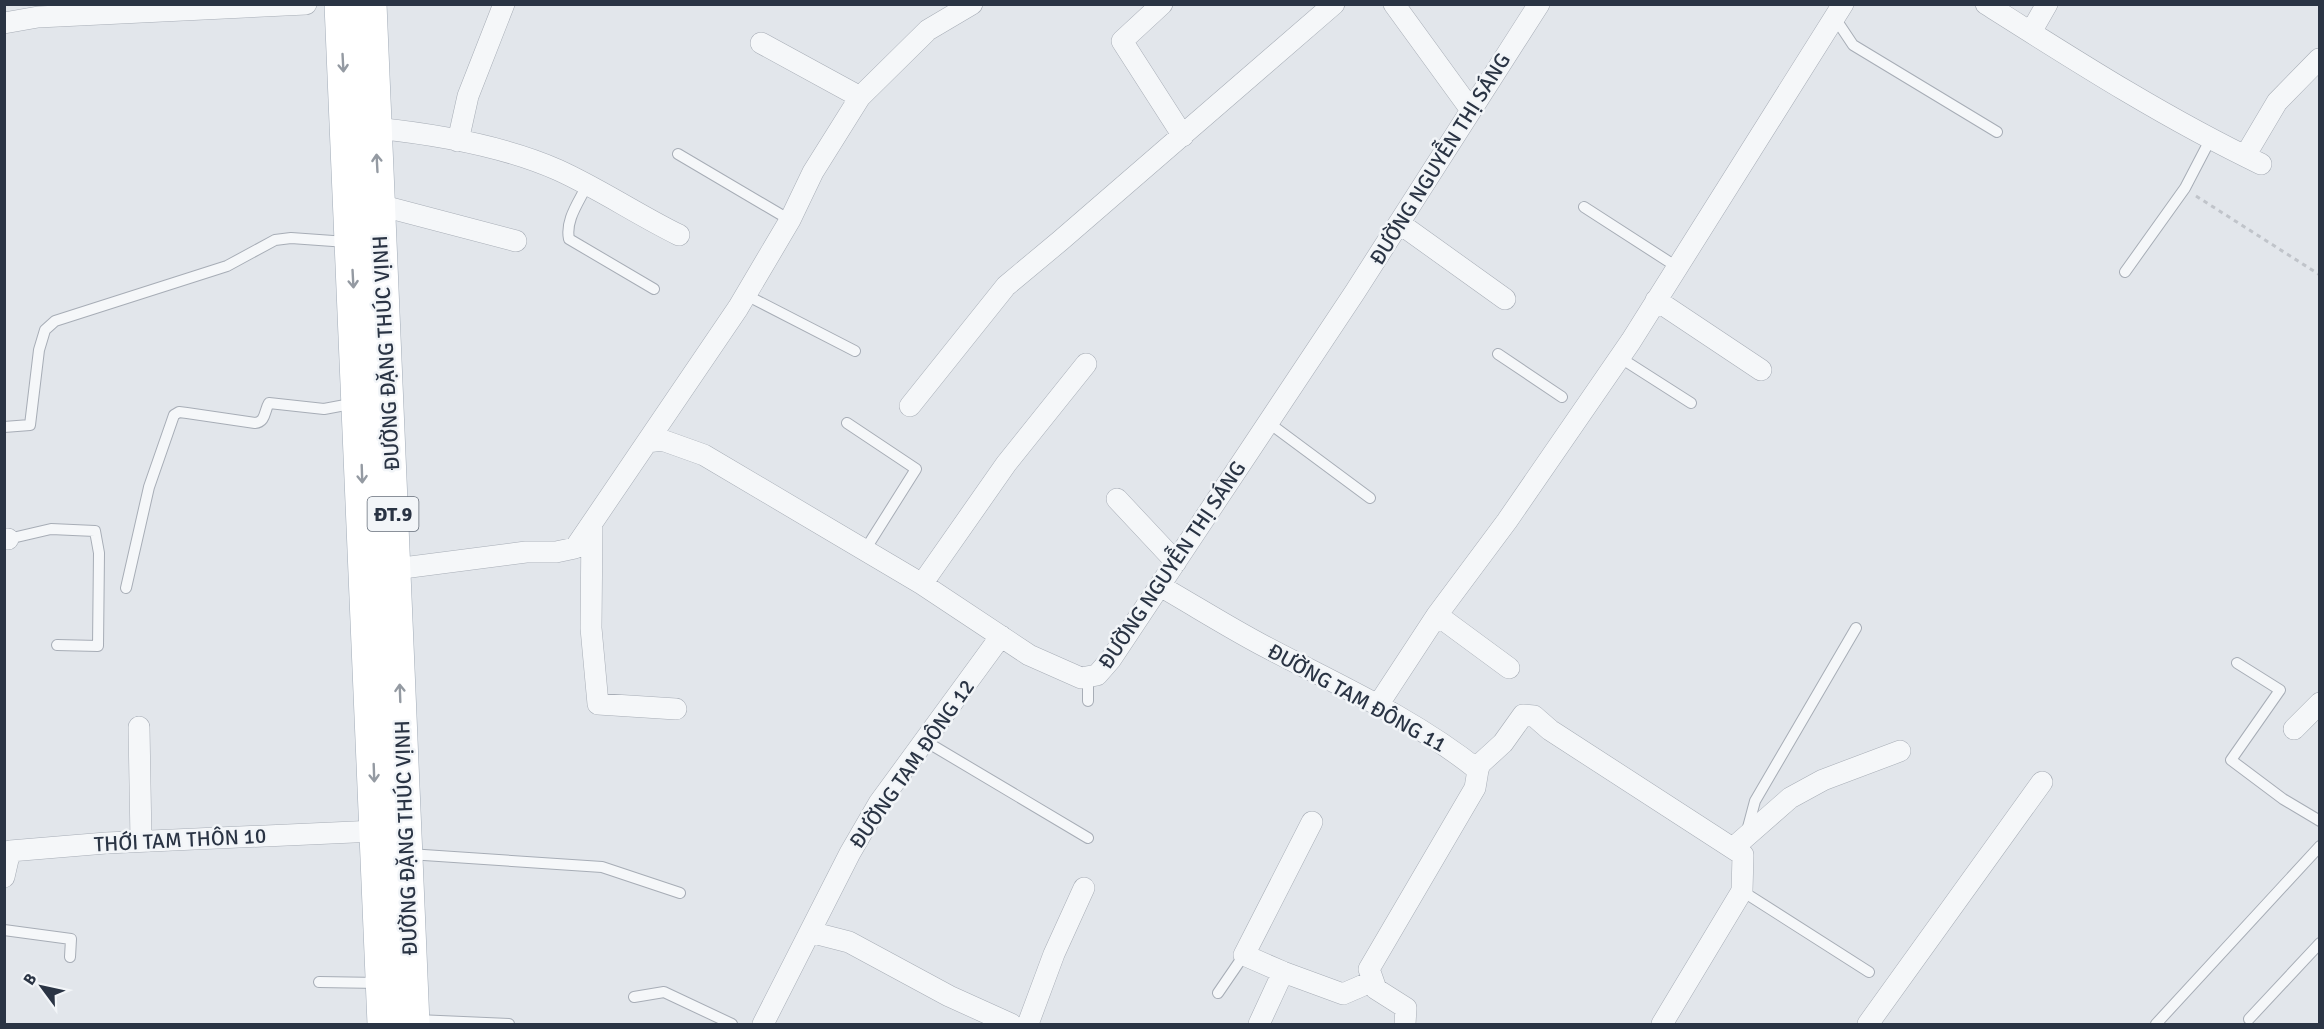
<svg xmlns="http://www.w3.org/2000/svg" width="2324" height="1029" font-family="Signika,sans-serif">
<rect width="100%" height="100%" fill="#e2e6eb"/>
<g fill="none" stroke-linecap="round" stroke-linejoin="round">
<g stroke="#a7adb6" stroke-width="12">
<path id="service" d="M1835,18L1853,45L1997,132
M678,154L790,220
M587,185C579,202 565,220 569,239L654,289
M1584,207L1677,267
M2125,272L2185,188L2210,140
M746,295L855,351
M1498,354L1562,397
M1619,357L1691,403
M847,423L916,469L865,550
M1269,423L1370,498
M4,427L30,425L39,350L45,330L55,321L227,266L275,240L291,238L347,242
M8,539L51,529L95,531L99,553L98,646L57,645
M126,588L149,487L174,415L179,412L187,413L255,423C266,422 264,411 269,403L324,409L356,403
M2237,663L2280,690L2231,760L2283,799L2320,821
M1088,701V678
M925,741L1088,838
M1747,831L1755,801L1856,628
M409,854L602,867L680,893
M1742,891L1869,972
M4,930L71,939L70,957
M319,982L379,983
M1218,993L1244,955
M634,997L664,992L732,1024
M2249,1019L2320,943
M417,1020L509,1024
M2156,1024L2320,846"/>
</g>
<g stroke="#a7adb6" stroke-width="22">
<path id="minor" d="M1162,4L1122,41L1183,136
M1394,4L1471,110
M1986,4C2076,61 2165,118 2261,164
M4,23L38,17L306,4
M2031,32L2047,4
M761,43L860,97
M375,128C433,134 504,146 558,170C600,189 638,215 679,235
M458,141L468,96L504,4
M2245,156L2277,102L2319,59
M379,205L516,241
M1399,223L1505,299
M1656,300L1761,370
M910,406L1006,286L1060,241L1334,4
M647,442L738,308L790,220L813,172L860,97L928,30L972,4
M1117,499L1176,562
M592,523L591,628L598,704L676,709
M4,539H8
M395,569L526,552H556L575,548L647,442L662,440L704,455L922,584L1029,655L1081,678L1097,675L1111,659L1355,292L1539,4
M922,584L1006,464L1086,364
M1160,586C1195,606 1228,627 1264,646C1336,684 1413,718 1478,770L1475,788L1369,969L1376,989L1406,1008L1405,1024
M1437,615L1509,668
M1378,705L1437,615L1507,521L1631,341L1843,4
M139,727L141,841
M2294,729L2320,703
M1478,770L1480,764L1503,743L1523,715L1534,716L1550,730L1743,855L1742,891L1662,1024
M1312,822L1244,955L1283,972L1343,994L1373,981
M1733,848L1790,798L1823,780L1900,751
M4,877L10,851L106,843L376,831
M810,932L849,942L949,996L1011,1024
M763,1024L850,853L879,803L1001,636
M1028,1024L1054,954L1084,888
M1259,1024L1283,972
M1868,1024L2042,782"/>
</g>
<g stroke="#a1abb7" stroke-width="34">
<path id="primary" d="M341,4L384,1024
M370,4L413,1024"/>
</g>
<path stroke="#c0c4ca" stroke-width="3" stroke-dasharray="4.5 4.5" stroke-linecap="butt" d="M2196,196L2320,275"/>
<use href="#service" stroke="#f5f7f9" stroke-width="10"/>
<use href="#minor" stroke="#f5f7f9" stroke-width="21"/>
<use href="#primary" stroke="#fff" stroke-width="33"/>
</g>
<defs><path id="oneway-shaft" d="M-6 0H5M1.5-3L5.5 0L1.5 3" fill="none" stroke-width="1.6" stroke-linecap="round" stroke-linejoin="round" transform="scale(1.5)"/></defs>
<g stroke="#949aa2">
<use href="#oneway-shaft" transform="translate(343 63) rotate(87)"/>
<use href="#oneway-shaft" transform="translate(377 163) rotate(-93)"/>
<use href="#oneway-shaft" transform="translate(353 279) rotate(87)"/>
<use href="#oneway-shaft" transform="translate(362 474) rotate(88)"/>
<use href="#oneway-shaft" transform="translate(400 693) rotate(-92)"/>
<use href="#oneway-shaft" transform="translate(374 773) rotate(88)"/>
</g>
<g text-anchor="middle" stroke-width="5" stroke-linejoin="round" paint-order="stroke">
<rect fill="#f2f5f8" stroke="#666e7a" stroke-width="1.5" x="367.5" y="497" width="51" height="34" rx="4.5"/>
<g font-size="20" font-weight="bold" fill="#2a3444">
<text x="393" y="521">ĐT.9</text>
</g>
<g font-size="21" fill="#2a3444" stroke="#f2f5f8">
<text transform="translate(1440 159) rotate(-58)" y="7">ĐƯỜNG NGUYỄN THỊ SÁNG</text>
<text transform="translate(386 353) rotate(-93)" y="7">ĐƯỜNG ĐẶNG THÚC VỊNH</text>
<text transform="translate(1172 565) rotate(-56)" y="7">ĐƯỜNG NGUYỄN THỊ SÁNG</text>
<text transform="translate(1357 698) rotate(29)" y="7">ĐƯỜNG TAM ĐÔNG 11</text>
<text transform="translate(912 764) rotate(-55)" y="7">ĐƯỜNG TAM ĐÔNG 12</text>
<text transform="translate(406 838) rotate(-92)" y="7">ĐƯỜNG ĐẶNG THÚC VỊNH</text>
<text transform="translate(180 840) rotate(-3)" y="7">THỚI TAM THÔN 10</text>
</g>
</g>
<rect width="2324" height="1029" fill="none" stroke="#2a3444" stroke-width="12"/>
<g transform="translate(42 987) rotate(303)" stroke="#f2f5f8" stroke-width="4.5" paint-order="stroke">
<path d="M0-4.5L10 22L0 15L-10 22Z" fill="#2a3444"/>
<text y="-9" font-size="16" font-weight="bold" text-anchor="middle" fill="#2a3444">B</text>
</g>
</svg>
